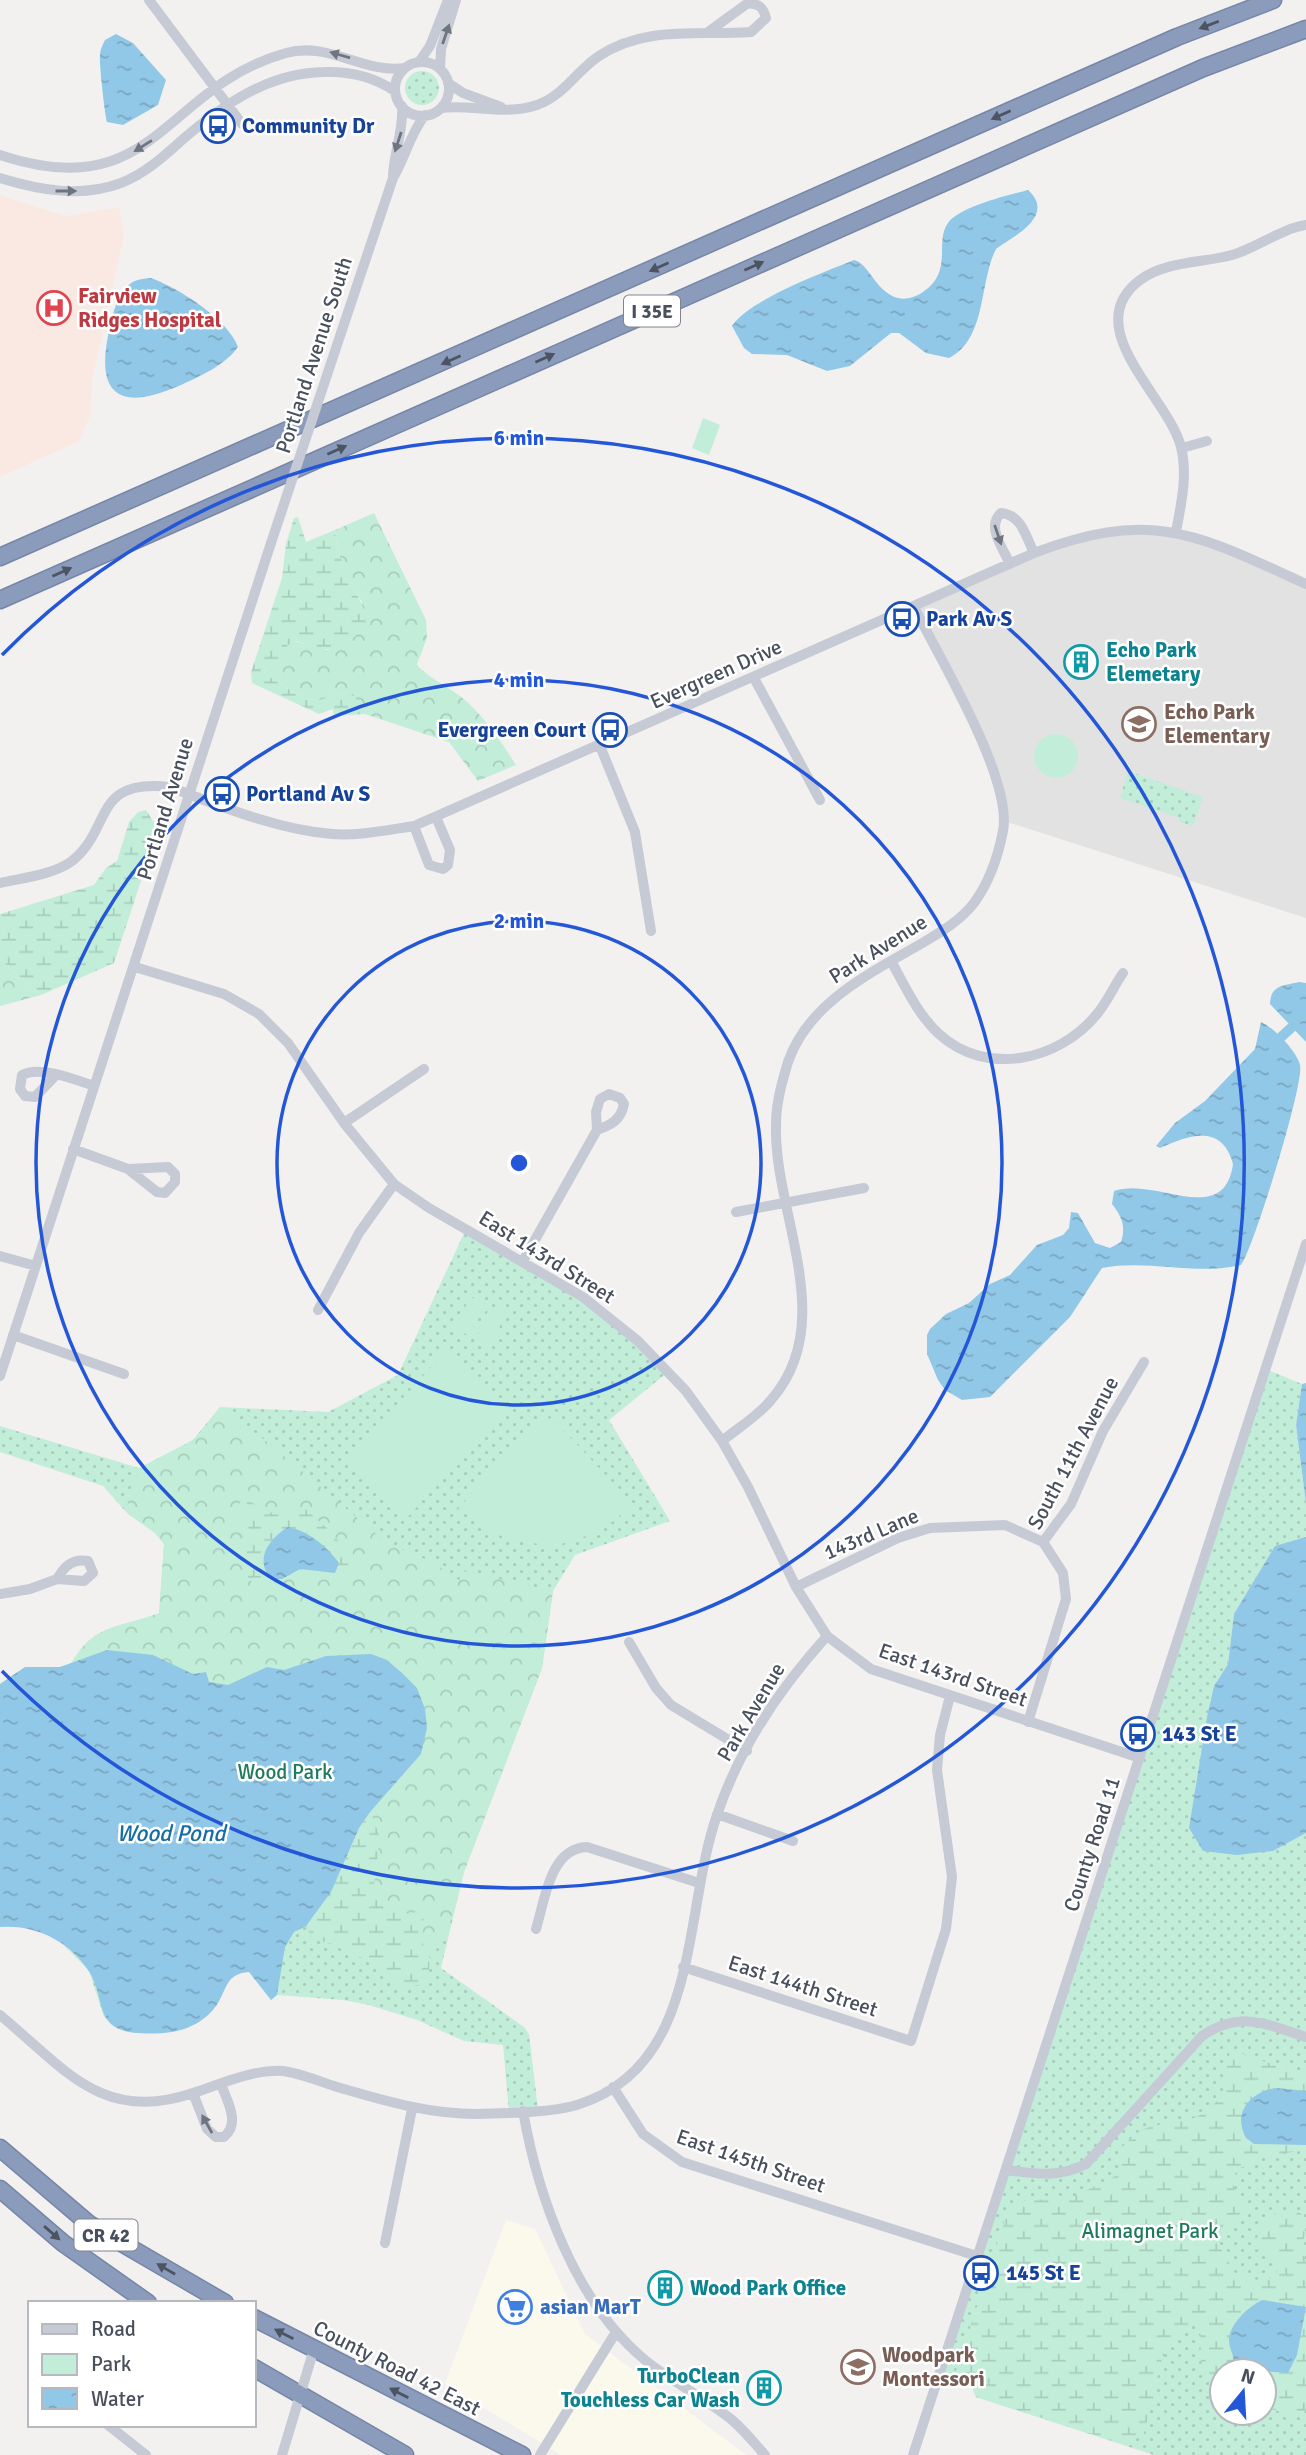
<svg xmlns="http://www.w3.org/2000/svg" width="1306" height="2455" font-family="Signika,sans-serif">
<defs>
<pattern id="green-dots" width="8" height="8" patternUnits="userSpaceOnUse" patternTransform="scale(1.75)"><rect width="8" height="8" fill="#c2edd9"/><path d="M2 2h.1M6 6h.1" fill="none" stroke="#a8cdbd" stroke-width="1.8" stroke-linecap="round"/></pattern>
<pattern id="forest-crowns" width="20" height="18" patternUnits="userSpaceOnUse" patternTransform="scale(1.75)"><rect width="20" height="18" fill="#c2edd9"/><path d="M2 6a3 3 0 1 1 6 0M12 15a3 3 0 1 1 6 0" fill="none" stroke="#a8cdbd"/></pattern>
<pattern id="wetland-marsh" width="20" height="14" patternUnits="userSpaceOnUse" patternTransform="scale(1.75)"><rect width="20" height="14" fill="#c2edd9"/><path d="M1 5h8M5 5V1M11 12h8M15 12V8" fill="none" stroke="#a8cdbd"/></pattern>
<pattern id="water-ripples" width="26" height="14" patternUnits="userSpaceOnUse" patternTransform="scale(1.75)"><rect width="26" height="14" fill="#92c8e7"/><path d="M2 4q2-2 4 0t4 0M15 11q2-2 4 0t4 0" fill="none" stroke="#79a5be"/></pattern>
</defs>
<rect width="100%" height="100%" fill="#f2f1f0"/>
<path fill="#fbf9ec" d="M506,2220L535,2229L585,2334L746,2455H561L445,2384Z"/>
<path fill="#e3e2e2" d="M1176,532L1306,584V918L1004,821L994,768L914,607L1069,539Z"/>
<path fill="#fae9e3" d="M0,195L65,216L119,207L124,235L92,381L91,413L79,441L0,477Z"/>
<path fill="url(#green-dots)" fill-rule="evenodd" d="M405 88a17 17 0 1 1 34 0a17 17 0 1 1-34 0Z
M1128,771L1203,797L1193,826L1179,822L1180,818L1120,798Z
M466,1229L583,1297L668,1372L609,1420L670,1521L575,1555L553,1591L542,1668L464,1872L441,1968L524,2027L529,2034L538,2109L509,2112L503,2045L464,2041L417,2020L369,2005L343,2000L277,1995L271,2000L249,1972L237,1973L227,1979L213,2010L186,2029L173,2032L136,2033L118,2029L104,2017L89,1971L56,1937L23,1927H0V1684L25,1667H60L71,1664C94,1623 119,1628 159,1614L164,1544L155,1533L127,1513L103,1486L0,1452V1426L139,1468L193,1440L220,1407L328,1412L398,1375Z
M1266,1369L1302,1384L1296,1425L1306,1504V1537L1248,1592L1234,1614L1228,1664L1214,1686L1194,1801L1273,1851L1306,1833V2455H1154L976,2397L970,2382L942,2373ZM1222,2371H1264V2413H1222Z"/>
<path fill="url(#forest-crowns)" d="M374,513L426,620L427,638L417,664C421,673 450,688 460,696C484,715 500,740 516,765L478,781L449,742L365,714L347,692L320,700L304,699L265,674L266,667L281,658L287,646L294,641L327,650L352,639L362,602C348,580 337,556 335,530Z
M0,959L41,995L0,1006Z
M220,1407L265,1440L387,1543L432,1562L459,1580L465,1571L553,1591L542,1668L464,1872L448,1929L431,1959L419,1937L421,1924L417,1911L410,1915L380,1900L373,1892C373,1866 384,1836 370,1812L421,1754L417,1688L387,1660L371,1654L326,1656L284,1670L267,1667L228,1685L209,1682L153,1655L107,1650L71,1664C94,1623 120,1628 159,1613L164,1544L155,1533L127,1513C131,1456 153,1467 191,1441C202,1433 211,1418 220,1407Z"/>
<path fill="url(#wetland-marsh)" d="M298,517L306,542L335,530C337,563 356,588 368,618C362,635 340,651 322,649C312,648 304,642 294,641L287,646L286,655L266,667L265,674L304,699L320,700L347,692L354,695L365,714L334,716L333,709L319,714L252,683L251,672L282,578L286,544L294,518Z
M146,810L158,829L114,963L41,995L0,959V914L94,885L106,868L117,861L129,822L138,812Z
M242,1496L268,1513L304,1508C322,1523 353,1549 353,1573H335L338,1563L327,1549L268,1546L264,1570L271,1579L270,1584L263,1588C248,1582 246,1576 243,1561L237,1558L249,1529L239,1505Z
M370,1812L380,1837L373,1892C382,1902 396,1901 403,1912L410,1915L426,1910L419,1937C429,1954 432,1961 427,1980C396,2000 385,1971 362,1958C346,1950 328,1943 311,1937L306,1926C338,1889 344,1849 370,1812Z
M1232,2049L1255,2059L1306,2073V2150L1264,2156L1237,2170L1232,2183L1245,2208C1236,2220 1222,2227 1217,2242L1236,2275L1263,2281L1276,2275L1278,2261L1272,2255L1261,2254L1254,2249C1257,2232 1264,2223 1277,2212H1299L1306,2220L1303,2248L1306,2264V2409L1301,2418L1264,2407V2371H1222V2407L1201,2362L1200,2324L1192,2322L1162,2358L1144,2434L1126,2445L976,2397L970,2382L954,2377L1009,2207L1026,2200L1069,2199L1121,2173L1123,2146C1130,2140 1136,2132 1144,2129C1172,2118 1193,2129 1218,2100C1232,2085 1222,2065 1232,2049Z"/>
<path fill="#c2edd9" d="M703,418L720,425L709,455L692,448Z
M1034 756a22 22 0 1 1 44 0a22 22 0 1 1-44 0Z
M470,1297L485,1303L470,1336L455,1329Z
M490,1306L506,1313L491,1346L476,1339Z
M446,1350L507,1406L407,1518L345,1463Z
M552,1418L634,1505L599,1532L552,1547L501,1536L458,1509L537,1420Z"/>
<path fill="url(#water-ripples)" d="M116,34L133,43L166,80L158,105L123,125L107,122C105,117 99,63 100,56C100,50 102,46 105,40Z
M1028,190C1057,216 1012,237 996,249C979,282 987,339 949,358L926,353L899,333H891L850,366L827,371L787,355L752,354L744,348L732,326C749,300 824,272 854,260C870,264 875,292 898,298C906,300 916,297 923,292C954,271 934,242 948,223C959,207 1009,195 1028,190Z
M151,278C177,287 229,320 238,347C225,365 201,376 181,385C127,409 95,402 108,336C111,320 115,299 127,287C134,279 141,279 151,278Z
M1299,982L1306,983V1042L1270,1004C1271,985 1282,986 1299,982Z
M1261,1022C1273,1027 1297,1051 1300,1065C1305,1082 1253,1250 1241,1265C1196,1276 1148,1259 1102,1268L1070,1317L990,1397L962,1400L945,1390L938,1380L927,1354V1335L930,1329L946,1314L969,1303L990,1284L1010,1275L1037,1245L1063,1235L1069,1228L1071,1212L1078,1213L1095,1243L1110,1248L1121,1242C1126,1226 1122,1217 1112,1204L1114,1191C1155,1176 1224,1229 1233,1164C1222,1123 1189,1135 1160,1148L1156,1146L1175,1123L1205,1101L1255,1049Z
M1306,1383V1504L1296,1425L1302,1384Z
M288,1527C309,1531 326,1546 339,1563L335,1573L300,1569L282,1579H271C254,1559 269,1539 288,1527Z
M1306,1537V1833L1273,1851L1237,1855L1203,1851L1189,1828L1207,1717L1214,1686L1228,1664L1234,1614L1275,1546Z
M107,1650L153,1655L193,1674L206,1672L209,1682L228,1685L267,1667L284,1670L326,1656L371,1654L387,1660L402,1673L417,1688L425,1709L427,1728L421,1754L370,1812L359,1828L331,1892L306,1926L294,1932L285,1947L277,1995L271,2000L249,1972C222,1974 228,1994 212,2011C193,2032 165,2035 138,2033C94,2030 106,2001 90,1973C71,1942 36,1924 0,1927V1684L25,1667H60Z
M1276,2088L1306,2091V2145L1254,2144L1246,2138C1232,2113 1250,2092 1276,2088Z
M1262,2300L1306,2307L1297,2355L1288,2373L1242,2370L1234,2364C1235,2356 1229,2349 1229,2341C1229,2324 1248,2307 1262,2300Z"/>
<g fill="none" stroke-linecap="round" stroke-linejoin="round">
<path stroke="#92c8e7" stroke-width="10" d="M1280,1038L1291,1028"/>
<g stroke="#7686a7" stroke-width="19">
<path id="highway" d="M0,557L1177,37L1273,0
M0,600L1203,68L1306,29
M0,2148L89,2224L225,2303
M0,2189L63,2243L148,2303
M254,2318L522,2455
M254,2368L405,2455"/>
</g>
<path stroke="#c5cad4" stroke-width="10" d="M149,0L242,124
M419,62L430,46L448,0
M395 89a27 27 0 1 1 54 0a27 27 0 1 1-54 0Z
M440,69L441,49L456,0
M448,83L463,93L501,107
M441,108C473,104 504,116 537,105C565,95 576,71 599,56C646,25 699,36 751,32L766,18C763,7 759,4 748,3L708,32
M0,155C156,207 163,87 286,53C329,41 363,74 405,68
M393,176C394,151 404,130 402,106
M0,178C39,190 81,198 121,183C145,174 164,156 182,140C224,104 268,73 324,72C349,71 374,77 395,91
M341,333L393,178C405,158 410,134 425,115
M1182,448L1207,441
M1176,532C1181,504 1188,476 1181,447C1169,398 1077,327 1140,280C1165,261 1203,263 1232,255C1257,248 1280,229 1306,225
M1010,564C1003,548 986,527 1001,513C1022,515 1026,537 1034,553
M754,678L820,800
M600,746L635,832L651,931
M414,826L429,865L443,869L448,865L450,850L436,817
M0,883C22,878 53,875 72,861C113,828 92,778 170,787C220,806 278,830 332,834C359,836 387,830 414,826L1034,553C1153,508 1196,534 1306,584
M891,961C905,986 918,1015 939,1034C986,1077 1059,1061 1097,1014C1107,1002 1114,986 1123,973
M135,967L224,994L259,1014L288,1043L344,1123L394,1184L429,1208L583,1297L638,1341L686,1391L722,1441L748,1487L796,1587L827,1636L871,1669L1140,1758
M55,1076L35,1097L25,1096L20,1089L22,1075C40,1065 76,1080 94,1086
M344,1123L424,1069
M73,1149L128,1169L157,1192L165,1193L175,1182V1174L168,1167L128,1169
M736,1212L864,1188
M0,1256L36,1266
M523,1261L597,1130C611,1125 621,1120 624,1104L620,1098L609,1094L600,1099L596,1112L597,1130
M318,1310L359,1233L394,1184
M13,1335L124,1374
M0,1376L271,543
M722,1441C738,1428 758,1416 771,1400C840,1322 773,1212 776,1124C776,1103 782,1082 788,1062C809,1001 873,972 924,942C941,932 961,920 974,903C990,881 998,857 1003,831C1013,779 939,657 914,607
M1043,1542L1071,1504L1103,1431L1144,1362
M796,1587L898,1538L930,1528L1005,1525L1043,1542
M0,1594L30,1589L57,1579L84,1581L93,1573L88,1561C72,1558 64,1567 57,1579
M629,1642L656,1688L671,1705L747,1751
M1028,1722L1066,1599L1063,1573L1043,1542
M717,1814L793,1841
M536,1929C545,1900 550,1848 587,1847L699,1883
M683,1967L911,2041L946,1929L952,1877L937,1770L940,1735L950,1696
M0,2015C64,2068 102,2124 193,2093C221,2084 253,2069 283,2071C300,2073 318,2081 334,2086C382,2100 427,2114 478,2114C506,2113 550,2113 577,2105C702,2066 682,1915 717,1815C739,1749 781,1687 827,1636
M613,2087L643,2134L682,2162L980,2257
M193,2093L207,2129L216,2137H224C241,2123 227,2101 221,2084
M523,2111C538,2197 575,2302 645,2360C672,2382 705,2398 732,2420C744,2430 755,2444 765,2455
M1007,2170C1037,2174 1058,2178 1086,2164L1202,2036C1240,2010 1266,2024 1306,2037
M385,2243L412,2109
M108,2425L146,2455
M282,2455L314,2349
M540,2455L616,2332
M913,2455L1306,1244"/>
<use href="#highway" stroke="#8b9bbc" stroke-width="16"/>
<path stroke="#c5cad4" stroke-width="10" d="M271,543L341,333"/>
</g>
<defs><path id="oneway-solid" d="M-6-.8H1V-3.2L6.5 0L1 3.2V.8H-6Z" transform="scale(1.75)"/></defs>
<g fill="#4c5462">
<use href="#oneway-solid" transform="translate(1209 25) rotate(159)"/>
<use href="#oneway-solid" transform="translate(1001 115) rotate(156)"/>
<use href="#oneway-solid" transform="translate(754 266) rotate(-24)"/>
<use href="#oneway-solid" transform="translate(659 267) rotate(156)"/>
<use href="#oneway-solid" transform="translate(545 358) rotate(-24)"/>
<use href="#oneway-solid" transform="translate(451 360) rotate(156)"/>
<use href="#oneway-solid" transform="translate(337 450) rotate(-24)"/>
<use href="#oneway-solid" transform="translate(62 572) rotate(-24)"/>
<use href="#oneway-solid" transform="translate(52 2233) rotate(41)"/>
<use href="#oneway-solid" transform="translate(166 2269) rotate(-150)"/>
<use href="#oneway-solid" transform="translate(284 2334) rotate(-153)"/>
<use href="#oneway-solid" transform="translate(399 2393) rotate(-153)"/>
</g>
<g fill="#6e7581">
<use href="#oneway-solid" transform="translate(446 34) rotate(-71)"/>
<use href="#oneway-solid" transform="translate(340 55) rotate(-164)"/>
<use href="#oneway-solid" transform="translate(398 142) rotate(108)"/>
<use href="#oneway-solid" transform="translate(143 146) rotate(148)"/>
<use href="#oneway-solid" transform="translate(66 191)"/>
<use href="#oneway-solid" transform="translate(998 535) rotate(71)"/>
<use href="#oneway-solid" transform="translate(207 2124) rotate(-119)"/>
</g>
<g fill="none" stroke="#2457d8" stroke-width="3.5">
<circle cx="519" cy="1163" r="242"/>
<circle cx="519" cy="1163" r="483"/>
<path d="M2 655A725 725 0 1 1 2 1671"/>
</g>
<defs>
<g id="bus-ring" transform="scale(1.75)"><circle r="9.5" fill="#fff" stroke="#1a4fb4" stroke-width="1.5"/><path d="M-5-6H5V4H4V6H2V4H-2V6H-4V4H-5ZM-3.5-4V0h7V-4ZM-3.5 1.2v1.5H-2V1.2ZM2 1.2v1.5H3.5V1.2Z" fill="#1a4fb4"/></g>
<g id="hospital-ring" transform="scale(1.75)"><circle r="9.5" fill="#fff" stroke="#e0444e" stroke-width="1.5"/><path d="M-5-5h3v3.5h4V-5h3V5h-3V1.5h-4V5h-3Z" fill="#e0444e"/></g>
<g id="building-ring" transform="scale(1.75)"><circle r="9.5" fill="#fff" stroke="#0f9aa8" stroke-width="1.5"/><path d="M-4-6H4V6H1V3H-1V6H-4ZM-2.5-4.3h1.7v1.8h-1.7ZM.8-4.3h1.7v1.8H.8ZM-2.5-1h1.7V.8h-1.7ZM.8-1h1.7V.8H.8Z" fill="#0f9aa8"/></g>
<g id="school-ring" transform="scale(1.75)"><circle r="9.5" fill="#fff" stroke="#8d6e63" stroke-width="1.5"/><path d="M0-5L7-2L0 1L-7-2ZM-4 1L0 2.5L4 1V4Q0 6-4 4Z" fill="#8d6e63"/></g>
<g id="supermarket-ring" transform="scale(1.75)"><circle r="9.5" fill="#fff" stroke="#3f7fe0" stroke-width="1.5"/><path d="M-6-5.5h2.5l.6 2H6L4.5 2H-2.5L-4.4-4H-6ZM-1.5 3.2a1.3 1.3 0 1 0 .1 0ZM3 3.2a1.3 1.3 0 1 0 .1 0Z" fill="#3f7fe0"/></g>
</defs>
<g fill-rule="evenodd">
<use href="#bus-ring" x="218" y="126"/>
<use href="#hospital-ring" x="54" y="308"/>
<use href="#bus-ring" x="902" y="619"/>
<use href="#building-ring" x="1081" y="662"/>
<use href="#school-ring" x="1139" y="724"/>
<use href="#bus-ring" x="610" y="730"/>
<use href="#bus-ring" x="222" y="794"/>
<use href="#bus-ring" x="1138" y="1734"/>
<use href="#bus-ring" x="981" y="2273"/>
<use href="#building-ring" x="665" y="2288"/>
<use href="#supermarket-ring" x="515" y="2307"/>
<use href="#school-ring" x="858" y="2367"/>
<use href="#building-ring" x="764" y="2388"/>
</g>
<g text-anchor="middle" stroke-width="5" stroke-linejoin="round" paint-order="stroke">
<g fill="#fff" stroke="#80848e" stroke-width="2">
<rect x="624" y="295.5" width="56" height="31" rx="5"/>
<rect x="74.5" y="2219.5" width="63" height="31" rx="5"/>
</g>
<g font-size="19" font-weight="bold" fill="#49505d">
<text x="652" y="318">I 35E</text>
<text x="106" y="2242">CR 42</text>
</g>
<g font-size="21" font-weight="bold" fill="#164399" stroke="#fff" text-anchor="start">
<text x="242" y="133">Community Dr</text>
<text x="926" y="626">Park Av S</text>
<text x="586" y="737" text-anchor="end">Evergreen Court</text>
<text x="246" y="801">Portland Av S</text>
<text x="1162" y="1741">143 St E</text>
<text x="1006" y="2280">145 St E</text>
</g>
<g font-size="21" font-weight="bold" fill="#be3a42" stroke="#fff" text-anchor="start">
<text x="78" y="303">Fairview<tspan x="78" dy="24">Ridges Hospital</tspan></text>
</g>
<g font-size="21" fill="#49505d" stroke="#fff">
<text transform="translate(314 355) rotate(-72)" y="7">Portland Avenue South</text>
<text transform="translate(716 674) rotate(-24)" y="7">Evergreen Drive</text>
<text transform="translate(165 809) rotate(-73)" y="7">Portland Avenue</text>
<text transform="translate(878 949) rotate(-32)" y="7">Park Avenue</text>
<text transform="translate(547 1257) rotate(32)" y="7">East 143rd Street</text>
<text transform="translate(1073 1453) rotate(-62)" y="7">South 11th Avenue</text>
<text transform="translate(871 1534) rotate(-23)" y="7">143rd Lane</text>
<text transform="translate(953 1675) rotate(19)" y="7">East 143rd Street</text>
<text transform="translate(751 1712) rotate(-59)" y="7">Park Avenue</text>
<text transform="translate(1092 1844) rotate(-72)" y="7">County Road 11</text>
<text transform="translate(803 1986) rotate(18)" y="7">East 144th Street</text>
<text transform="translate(751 2161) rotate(19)" y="7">East 145th Street</text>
<text transform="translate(397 2368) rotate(27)" y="7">County Road 42 East</text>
</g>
<g font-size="21" font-weight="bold" fill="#0d838f" stroke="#fff" text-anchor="start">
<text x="1106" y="657">Echo Park<tspan x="1106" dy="24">Elemetary</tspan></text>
<text x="690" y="2295">Wood Park Office</text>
<text x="740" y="2383" text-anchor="end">TurboClean<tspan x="740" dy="24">Touchless Car Wash</tspan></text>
</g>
<g font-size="21" font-weight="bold" fill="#785e54" stroke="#fff" text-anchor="start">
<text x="1164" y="719">Echo Park<tspan x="1164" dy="24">Elementary</tspan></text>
<text x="882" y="2362">Woodpark<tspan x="882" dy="24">Montessori</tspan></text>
</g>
<g font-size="21" fill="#1d7b5b" stroke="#fff">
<text x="285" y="1779">Wood Park</text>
<text x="1150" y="2238">Alimagnet Park</text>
</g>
<g font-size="21" font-weight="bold" fill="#366cbe" stroke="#fff" text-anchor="start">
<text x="540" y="2314">asian MarT</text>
</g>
<g font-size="23" font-style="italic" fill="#156fa4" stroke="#fff">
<text x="171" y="1841">Wood Pond</text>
</g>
</g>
<circle cx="519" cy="1163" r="10" fill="#2457d8" stroke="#fff" stroke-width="3.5"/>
<g font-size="21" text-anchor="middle" font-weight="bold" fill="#2457d8" stroke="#fff" stroke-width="5" stroke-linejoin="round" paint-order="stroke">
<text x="519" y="445">6 min</text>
<text x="519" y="687">4 min</text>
<text x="519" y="928">2 min</text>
</g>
<rect x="28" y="2301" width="228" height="126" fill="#ffffff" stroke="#b6b9be" stroke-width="2"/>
<rect x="42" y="2324" width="35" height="10" fill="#c5cad4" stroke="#b6b9be" stroke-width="2"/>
<text x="91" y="2336" font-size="21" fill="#49505d">Road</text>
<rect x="42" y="2354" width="35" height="21" fill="#c2edd9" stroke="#b6b9be" stroke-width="2"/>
<text x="91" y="2371" font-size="21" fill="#49505d">Park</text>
<rect x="42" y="2388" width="35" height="21" fill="url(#water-ripples)" stroke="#b6b9be" stroke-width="2"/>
<text x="91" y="2406" font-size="21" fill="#49505d">Water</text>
<g transform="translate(1243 2392) rotate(18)"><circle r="33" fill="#ffffff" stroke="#b6b9be" stroke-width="2"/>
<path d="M0-5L12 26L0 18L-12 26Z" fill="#2457d8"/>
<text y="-10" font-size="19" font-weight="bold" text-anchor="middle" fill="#49505d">N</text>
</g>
</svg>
